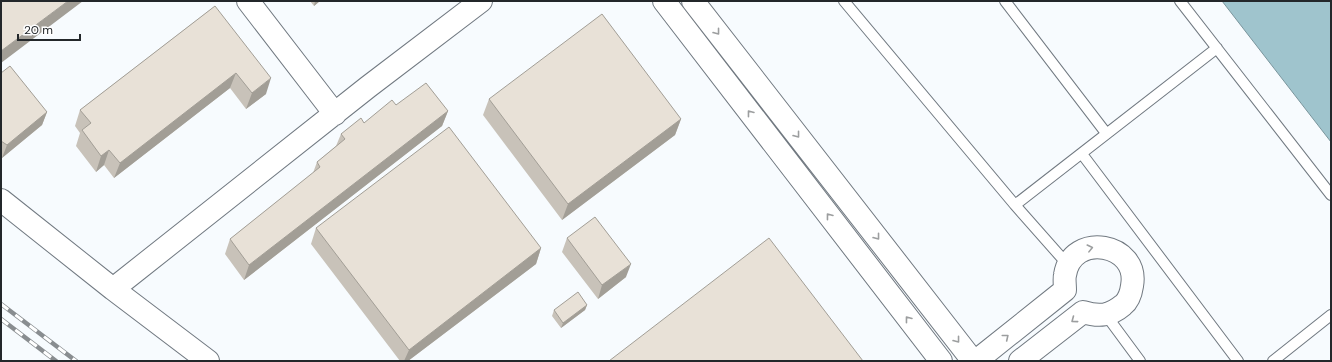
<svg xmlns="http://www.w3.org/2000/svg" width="1332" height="362" font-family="'DM Sans',sans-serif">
<rect width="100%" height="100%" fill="#f7fbfe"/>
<path fill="#9fc4cd" stroke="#7a959c" d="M1222,1H1331V142Z"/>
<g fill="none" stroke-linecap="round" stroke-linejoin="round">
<g stroke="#717981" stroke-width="12">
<path id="service" d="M844,1L1015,205L1068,265
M1005,1L1106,133
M1180,1L1331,195
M1082,154L1238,361
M1015,205L1217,48
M1106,315L1140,361
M1273,361L1331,315"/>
</g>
<g stroke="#717981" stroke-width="24">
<path id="tertiary" d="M248,1L335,114
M664,1L941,361
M693,1L973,361
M1,200L113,289L208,361
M113,289L368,87L481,1
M976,361L1065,290C1065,285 1064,279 1065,275C1072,231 1140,243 1132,286C1131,293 1128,301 1123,305C1110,316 1099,317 1083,312L1020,361"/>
</g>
<use href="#service" stroke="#fff" stroke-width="10"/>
<use href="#tertiary" stroke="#fff" stroke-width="22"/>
<g stroke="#898d90" stroke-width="4.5">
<path id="rail" d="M1,304L76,361
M1,319L56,361"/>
</g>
<use href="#rail" stroke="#fff" stroke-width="3" stroke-dasharray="9" stroke-linecap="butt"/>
</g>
<path fill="#c8c2b9" d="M310,1H320L314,6Z
M215,6L266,94L246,109L230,88L114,178L104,165L96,172L76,146L80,133L75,126L80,110Z
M1,73L47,112L42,125L2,158L1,157Z
M489,99L681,119L675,135L562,220L483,115Z
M396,105L448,111L442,126L244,280L225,254L230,239L313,173L317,162L336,146L341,134L364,123Z
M316,228L541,248L536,264L408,361H400L311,244Z
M567,238L626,277L598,299L562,252Z
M587,305L585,310L561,328L552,316L554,310Z"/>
<path fill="#a29e96" d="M68,1H83L1,63V51Z
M315,1H320L314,6Z
M236,73L230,88L114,178L120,163Z
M271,78L266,94L246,109L252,93Z
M448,111L442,126L244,280L249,265Z
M47,112L42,125L2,158L7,145Z
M681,119L675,135L562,220L568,204Z
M109,150L104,165L96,172L101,156Z
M541,248L536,264L408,361H404L409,350Z
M631,264L626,277L598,299L602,285Z
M587,305L585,310L561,328L563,323Z"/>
<path fill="#e8e1d7" stroke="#a29e96" d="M1,1H68L1,51Z
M215,6L271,78L252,93L236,73L120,163L109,150L101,156L82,130L91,123L80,110Z
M602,14L681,119L568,204L489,99Z
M10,66L47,112L7,145L1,141V73Z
M426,83L448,111L249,265L230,239L320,167L317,162L345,139L341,134L361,118L364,123L392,100L396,105Z
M449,127L541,248L409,350L316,228Z
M595,217L631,264L602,285L567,238Z
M769,238L863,361H609Z
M578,292L587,305L563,323L554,310Z"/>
<defs><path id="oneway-chevron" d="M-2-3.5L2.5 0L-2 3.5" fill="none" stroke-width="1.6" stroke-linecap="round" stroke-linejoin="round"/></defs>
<g stroke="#9c9e9f">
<use href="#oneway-chevron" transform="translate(717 32) rotate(52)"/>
<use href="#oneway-chevron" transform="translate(750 113) rotate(-128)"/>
<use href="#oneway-chevron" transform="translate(797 135) rotate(52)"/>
<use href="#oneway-chevron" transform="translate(829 216) rotate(-128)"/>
<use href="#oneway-chevron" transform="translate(877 237) rotate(52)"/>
<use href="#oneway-chevron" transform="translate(1090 248) rotate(-14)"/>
<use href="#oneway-chevron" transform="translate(908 319) rotate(-128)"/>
<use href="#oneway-chevron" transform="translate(1074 320) rotate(143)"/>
<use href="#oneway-chevron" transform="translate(1006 337) rotate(-39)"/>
<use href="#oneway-chevron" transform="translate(957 340) rotate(52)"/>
</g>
<rect width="1332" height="362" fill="none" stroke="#23272a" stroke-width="4"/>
<path d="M18 34v6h62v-6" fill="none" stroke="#23272a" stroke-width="2"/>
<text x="24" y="34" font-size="12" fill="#23272a" stroke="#ffffff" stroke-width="3" paint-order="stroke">20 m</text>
</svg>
